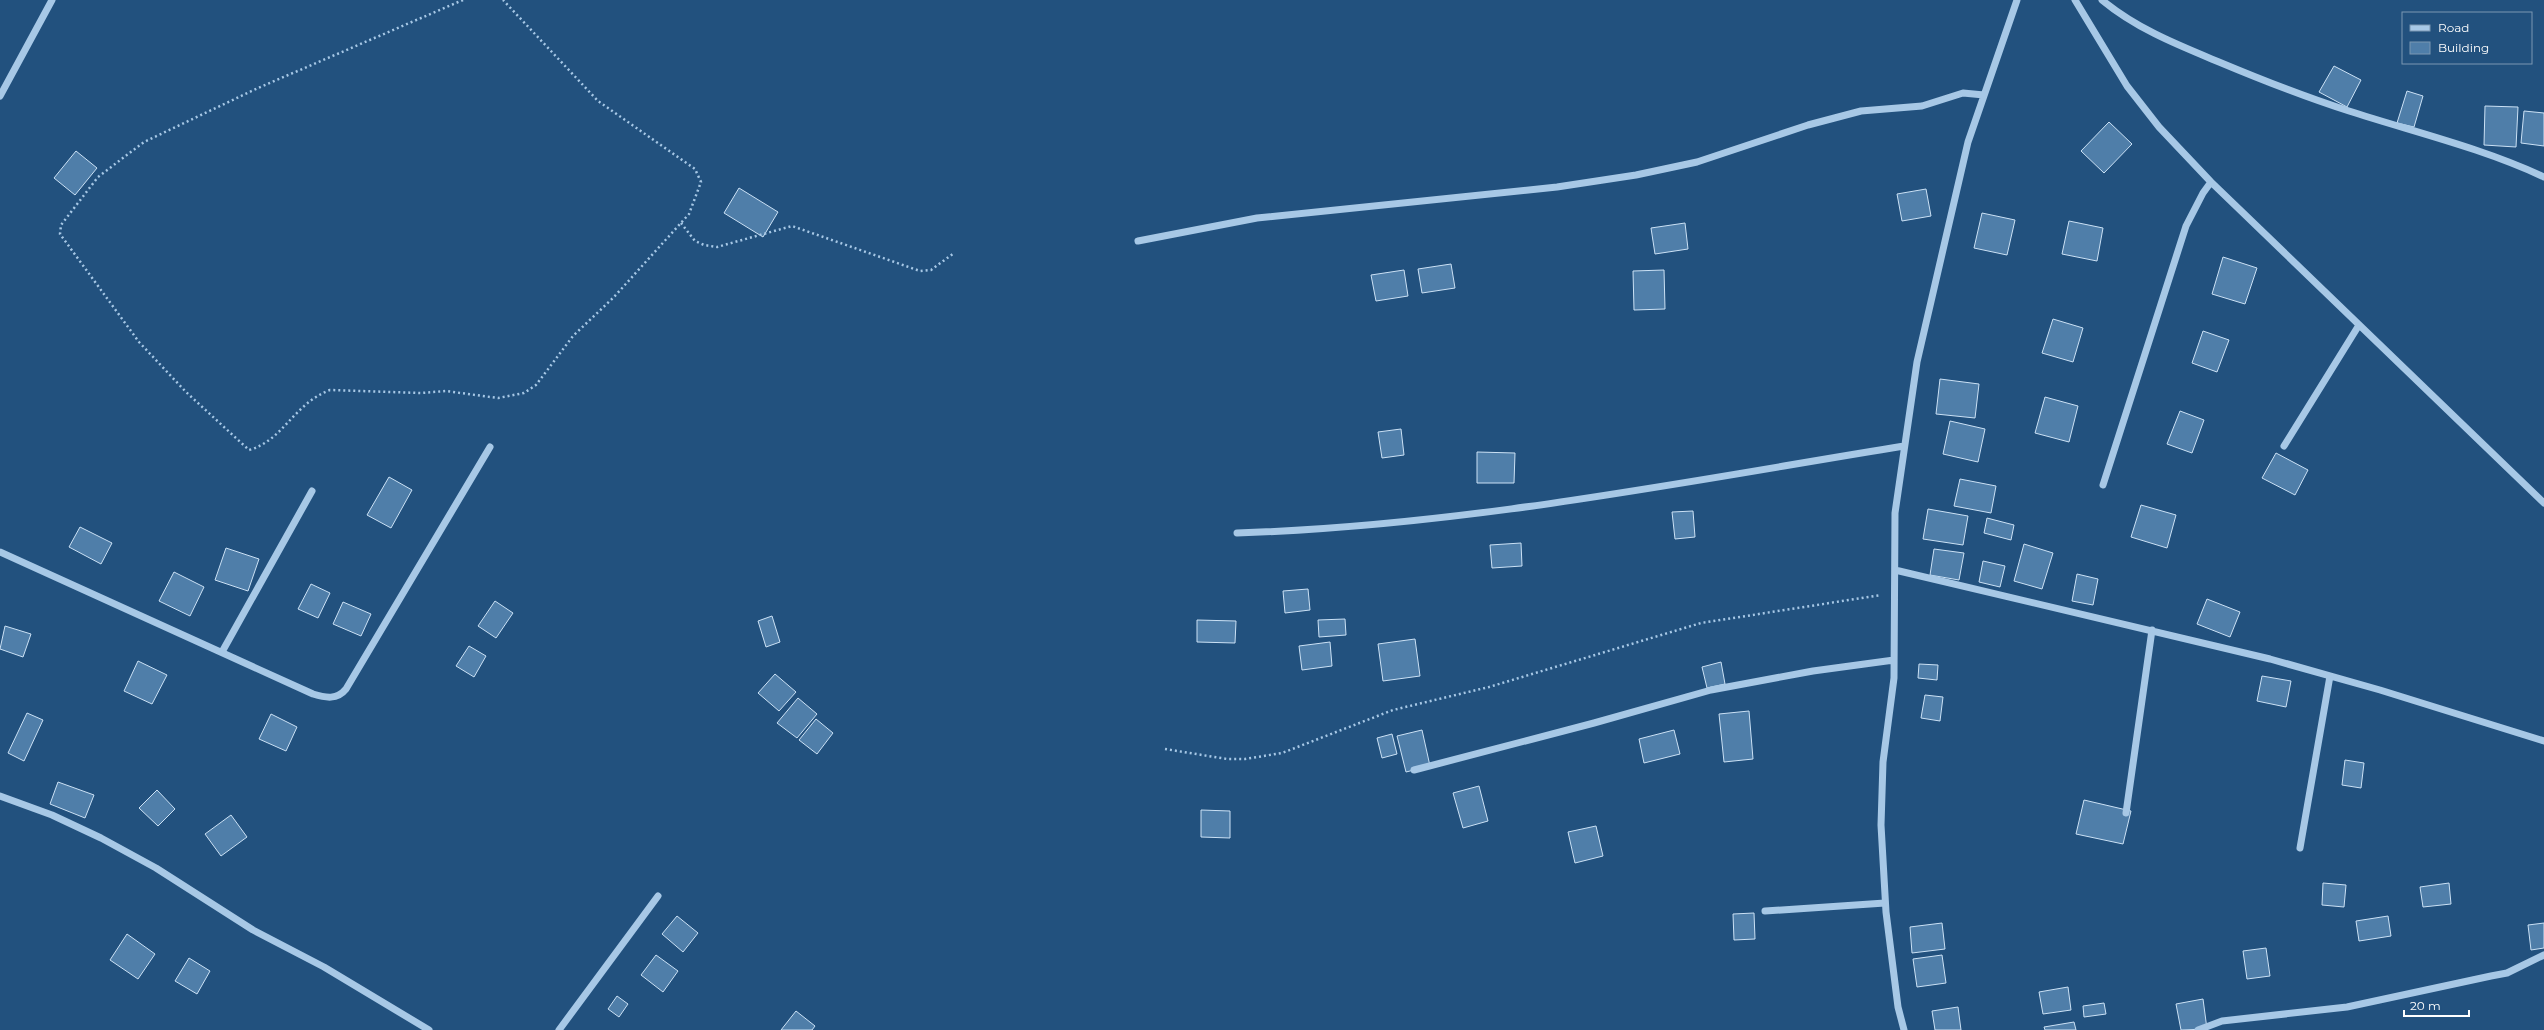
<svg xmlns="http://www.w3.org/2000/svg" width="2544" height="1030" font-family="Montserrat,sans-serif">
<rect width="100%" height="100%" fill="#22517e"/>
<path fill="#4f7ea9" stroke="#cbe1f5" d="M2334,66L2361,80L2347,107L2319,92Z
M2407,91L2423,96L2414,127L2397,123Z
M2485,106L2518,107L2516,147L2484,145Z
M2524,111L2544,113V146L2521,143Z
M2109,122L2132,144L2104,173L2081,151Z
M76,151L97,168L75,195L54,178Z
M739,188L778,212L763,237L724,213Z
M1926,189L1931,216L1902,221L1897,194Z
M1982,213L2015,220L2007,255L1974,248Z
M2069,221L2103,228L2097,261L2062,254Z
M1685,223L1688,249L1655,254L1651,228Z
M2223,257L2257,268L2245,304L2212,294Z
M1451,264L1455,288L1422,293L1418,269Z
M1404,270L1408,296L1376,301L1371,275Z
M1664,270L1665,309L1634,310L1633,271Z
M2053,319L2083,328L2073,362L2042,353Z
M2203,331L2229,340L2217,372L2192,363Z
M1940,379L1979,384L1975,418L1936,414Z
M2045,397L2078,406L2069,442L2035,433Z
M2180,411L2204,420L2192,453L2167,444Z
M1950,421L1985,429L1978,462L1943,454Z
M1401,429L1404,455L1382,458L1378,432Z
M1477,452L1515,453L1514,483H1477Z
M2276,453L2308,470L2295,495L2262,478Z
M389,477L412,490L391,528L367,515Z
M1960,479L1996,486L1991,513L1954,506Z
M2141,505L2176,515L2167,548L2131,537Z
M1928,509L1968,516L1963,545L1923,539Z
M1693,511L1695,537L1675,539L1672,512Z
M1987,518L2014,525L2011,540L1984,533Z
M80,527L112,543L101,564L69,547Z
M1521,543L1522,566L1492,568L1490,545Z
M2024,544L2053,553L2042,589L2014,581Z
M226,548L259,559L248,591L215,580Z
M1934,549L1964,553L1959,580L1930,575Z
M1983,561L2005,566L2000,587L1979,582Z
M174,572L204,587L190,616L159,601Z
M2077,574L2098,579L2093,605L2072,601Z
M311,584L330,593L318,618L298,609Z
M1308,589L1310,610L1285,613L1283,591Z
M2207,599L2240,612L2230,637L2197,624Z
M495,601L513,613L496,638L478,626Z
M343,602L371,614L361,636L333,624Z
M772,616L780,642L766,647L758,621Z
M1345,619L1346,635L1319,637L1318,620Z
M1197,620L1236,621L1235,643L1197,642Z
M5,626L31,634L23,657L0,649Z
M1415,639L1420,676L1383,681L1378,644Z
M1330,642L1332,666L1302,670L1299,646Z
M469,646L486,656L474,677L456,666Z
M138,661L167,675L152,704L124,691Z
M1721,662L1725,684L1707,688L1702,667Z
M1919,664L1938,665L1937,680L1918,678Z
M775,674L796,692L779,711L758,693Z
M2262,676L2291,681L2286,707L2257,701Z
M1925,695L1943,697L1940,721L1921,718Z
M798,698L817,714L797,738L777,723Z
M1749,711L1753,759L1724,762L1719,714Z
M27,713L43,720L24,761L8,753Z
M271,714L297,727L286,751L259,739Z
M816,719L833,733L817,754L799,740Z
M1422,730L1430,766L1406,772L1397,736Z
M1674,730L1680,754L1644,763L1639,739Z
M1392,734L1397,754L1382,758L1377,738Z
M2345,760L2364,763L2361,788L2342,785Z
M58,782L94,795L85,818L50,804Z
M1479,786L1488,821L1463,828L1453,793Z
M157,790L175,809L158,826L139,808Z
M2084,800L2131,811L2123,844L2076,834Z
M1201,810L1230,811V838L1201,837Z
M231,815L247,837L221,856L205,834Z
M1596,826L1603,856L1575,863L1568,832Z
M2323,883L2346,885L2344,907L2322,905Z
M2449,883L2451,904L2423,907L2420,887Z
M1754,913L1755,939L1734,940L1733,914Z
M677,916L698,933L683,952L662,934Z
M2388,916L2391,936L2359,941L2356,921Z
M1942,923L1945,949L1912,953L1910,927Z
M2544,923V948L2531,950L2528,925Z
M127,934L155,954L138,979L110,960Z
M2266,948L2270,976L2247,979L2243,951Z
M656,955L678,971L663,992L641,975Z
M1942,955L1946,983L1917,987L1913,959Z
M189,958L210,971L197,994L175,981Z
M2068,987L2071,1010L2043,1014L2039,992Z
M617,996L628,1004L619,1017L608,1009Z
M2203,999L2207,1029L2181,1030L2176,1004Z
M2104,1003L2106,1014L2084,1017L2083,1006Z
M1958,1007L1961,1030H1935L1932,1011Z
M796,1011L815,1026L812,1030H781Z
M2074,1022L2076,1030H2045L2044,1027Z"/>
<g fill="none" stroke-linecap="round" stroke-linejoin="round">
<path stroke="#a7c8e6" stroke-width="2.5" stroke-dasharray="2 3" stroke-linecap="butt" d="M463,0L258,88L144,142L98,177L61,225L60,234L139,342L186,392L249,450C284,440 293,404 330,390L421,393L446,391L498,398L524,393L536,385L573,336L614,297L689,214L701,182L695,169L598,101L503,0
M681,223L695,241L704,245L717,247L792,226L920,271L931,270L954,253
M1165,749L1227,759H1245L1282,753L1393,710L1489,687L1701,623L1881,595"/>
<path stroke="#a7c8e6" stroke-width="7" d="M2075,0L2127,86L2159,127L2211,182L2544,503
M2102,0C2137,29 2178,45 2219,62C2262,80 2305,97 2349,111C2414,132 2482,148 2544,177
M0,96L52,0
M1138,241L1257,218L1557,187L1636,175L1697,162L1808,125L1861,111L1922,106L1963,93L1984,95
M2284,446L2359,325
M2103,485L2186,226L2203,193L2211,182
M1237,533C1462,526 1682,482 1904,446
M0,552L313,694C326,698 337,700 346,689L490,447
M1895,570L2270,659L2380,690L2544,741
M222,652L312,491
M1414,770L1594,723L1711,690L1813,671L1894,660
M0,796L52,815L101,838L156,868L253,930L324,967L429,1030
M2126,813L2152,630
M2300,848L2330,676
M1765,911L1885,903
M559,1030L658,896
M1904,1030L1898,1007L1886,912L1881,825L1883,762L1894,678L1895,513L1917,362L1968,142L2017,0
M2198,1030L2222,1021L2347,1007L2491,976L2507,973L2544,955"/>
</g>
<rect x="2402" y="12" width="130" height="52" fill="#22517e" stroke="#7a97b2"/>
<rect x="2410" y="25" width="20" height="6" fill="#a7c8e6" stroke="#7a97b2"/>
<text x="2438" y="32" font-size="12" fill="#ffffff">Road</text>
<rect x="2410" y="42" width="20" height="12" fill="#4f7ea9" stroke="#7a97b2"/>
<text x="2438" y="52" font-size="12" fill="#ffffff">Building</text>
<path d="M2404 1010v6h65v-6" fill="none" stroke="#ffffff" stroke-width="2"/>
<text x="2410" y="1010" font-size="12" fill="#ffffff" stroke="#22517e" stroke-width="3" paint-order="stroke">20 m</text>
</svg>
